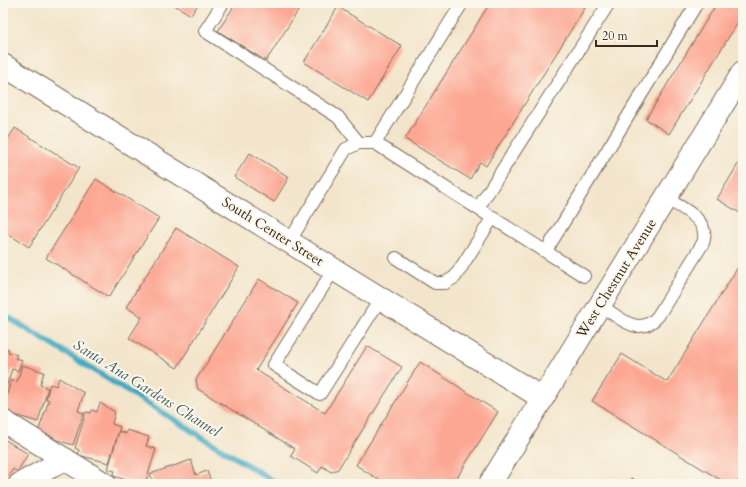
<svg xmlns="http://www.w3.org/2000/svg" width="746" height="487" font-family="Cardo,serif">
<rect width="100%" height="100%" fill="#fbf7ec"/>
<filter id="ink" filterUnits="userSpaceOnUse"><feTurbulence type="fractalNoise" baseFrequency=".025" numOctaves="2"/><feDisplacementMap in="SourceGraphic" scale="8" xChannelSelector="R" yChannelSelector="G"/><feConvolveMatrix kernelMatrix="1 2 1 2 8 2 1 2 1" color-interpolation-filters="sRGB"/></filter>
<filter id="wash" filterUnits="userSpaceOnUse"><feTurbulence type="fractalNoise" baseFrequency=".012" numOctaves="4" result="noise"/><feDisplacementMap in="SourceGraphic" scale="16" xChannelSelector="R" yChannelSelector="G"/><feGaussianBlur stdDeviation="0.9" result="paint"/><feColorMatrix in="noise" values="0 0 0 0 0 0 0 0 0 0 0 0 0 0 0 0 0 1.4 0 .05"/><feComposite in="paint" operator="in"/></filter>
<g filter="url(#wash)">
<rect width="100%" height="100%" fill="#f3e5cb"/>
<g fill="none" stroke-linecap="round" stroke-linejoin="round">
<path stroke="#43aac3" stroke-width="6" d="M3,314L278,484"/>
</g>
<g id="blocks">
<path fill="#fca793" d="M171,3H199L191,15Z
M236,3H303L266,61L218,31Z
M490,3H588L486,166L480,162L470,179L405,139Z
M717,3H743V14L669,134L646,119Z
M338,7L402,46L368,102L304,62Z
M15,128L79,168L29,247L3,231V147Z
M250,153L289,177L274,202L234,177Z
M743,156V215L717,199Z
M96,179L159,218L109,297L46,258Z
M176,228L239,267L177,368L129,338L142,317L126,307Z
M743,259V473L736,484H727L592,401L622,354L667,382Z
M259,279L298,303L256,370L325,413L367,346L402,367L338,469L331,472L322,466L318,473L291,456L295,449L198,389L196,380Z
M3,347L9,349L8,352L17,355L15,358L22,360L18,371L12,369L3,397Z
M420,362L498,412L453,484H385L356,465Z
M22,365L44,372L40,385L48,388L38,422L8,413L3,410L11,380L17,382Z
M59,378L84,393L78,411L84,413L73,445L54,439V437L38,432L49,400L46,399L50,384L56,386Z
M100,403L115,412L112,424L120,427L109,463L78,455L79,450L75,448L86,412L91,413L92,410L97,412Z
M127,430L149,437L146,446L156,449L145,484L136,482V483L113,476L115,471L108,469L119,431L126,434Z
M4,439L28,454L17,472L13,469L9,476L3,472Z
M191,460L196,475L207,471L211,482L207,484H154L150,474Z
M631,478L640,484H628Z"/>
</g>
</g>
<g filter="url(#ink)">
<use href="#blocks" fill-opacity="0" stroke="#7b6b5b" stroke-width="1"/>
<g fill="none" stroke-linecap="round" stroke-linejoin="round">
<g stroke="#7b6b5b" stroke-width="14">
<path id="lane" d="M223,3L205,31L338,117L359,143
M375,143L462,3
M478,208L609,3
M289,242L346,149L359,143H375L584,276
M546,251L697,3
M396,258L435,283H445L455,277L493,217
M334,269L274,365L320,394L381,298
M600,305C619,317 639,339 658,316L703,243C711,220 682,208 665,198"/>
</g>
<g stroke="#7b6b5b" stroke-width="24">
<path id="street" d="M3,65L542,398
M3,421L105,484
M20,484L65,459"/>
</g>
<g stroke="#7b6b5b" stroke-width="24">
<path id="secondary" d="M490,484L743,72"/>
</g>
<use href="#lane" stroke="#fff" stroke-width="12"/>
<use href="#street" stroke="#fff" stroke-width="22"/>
<use href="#secondary" stroke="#fff" stroke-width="22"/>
</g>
</g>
<g text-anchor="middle" stroke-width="4" stroke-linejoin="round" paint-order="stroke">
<g font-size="14" fill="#3b2a1e" stroke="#fbf7ec">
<text transform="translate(273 231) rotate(32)" y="5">South Center Street</text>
<text transform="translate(616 278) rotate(-58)" y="5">West Chestnut Avenue</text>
</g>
<g font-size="15" font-style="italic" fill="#3e5d60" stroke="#fbf7ec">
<text transform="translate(147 388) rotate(32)" y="5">Santa Ana Gardens Channel</text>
</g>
</g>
<rect width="746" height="487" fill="none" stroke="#fbf7ec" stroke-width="16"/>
<path d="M596 40v6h61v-6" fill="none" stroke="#3b2a1e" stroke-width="2"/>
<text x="602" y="40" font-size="12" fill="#3b2a1e" stroke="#fbf7ec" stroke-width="3" paint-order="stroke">20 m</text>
</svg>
